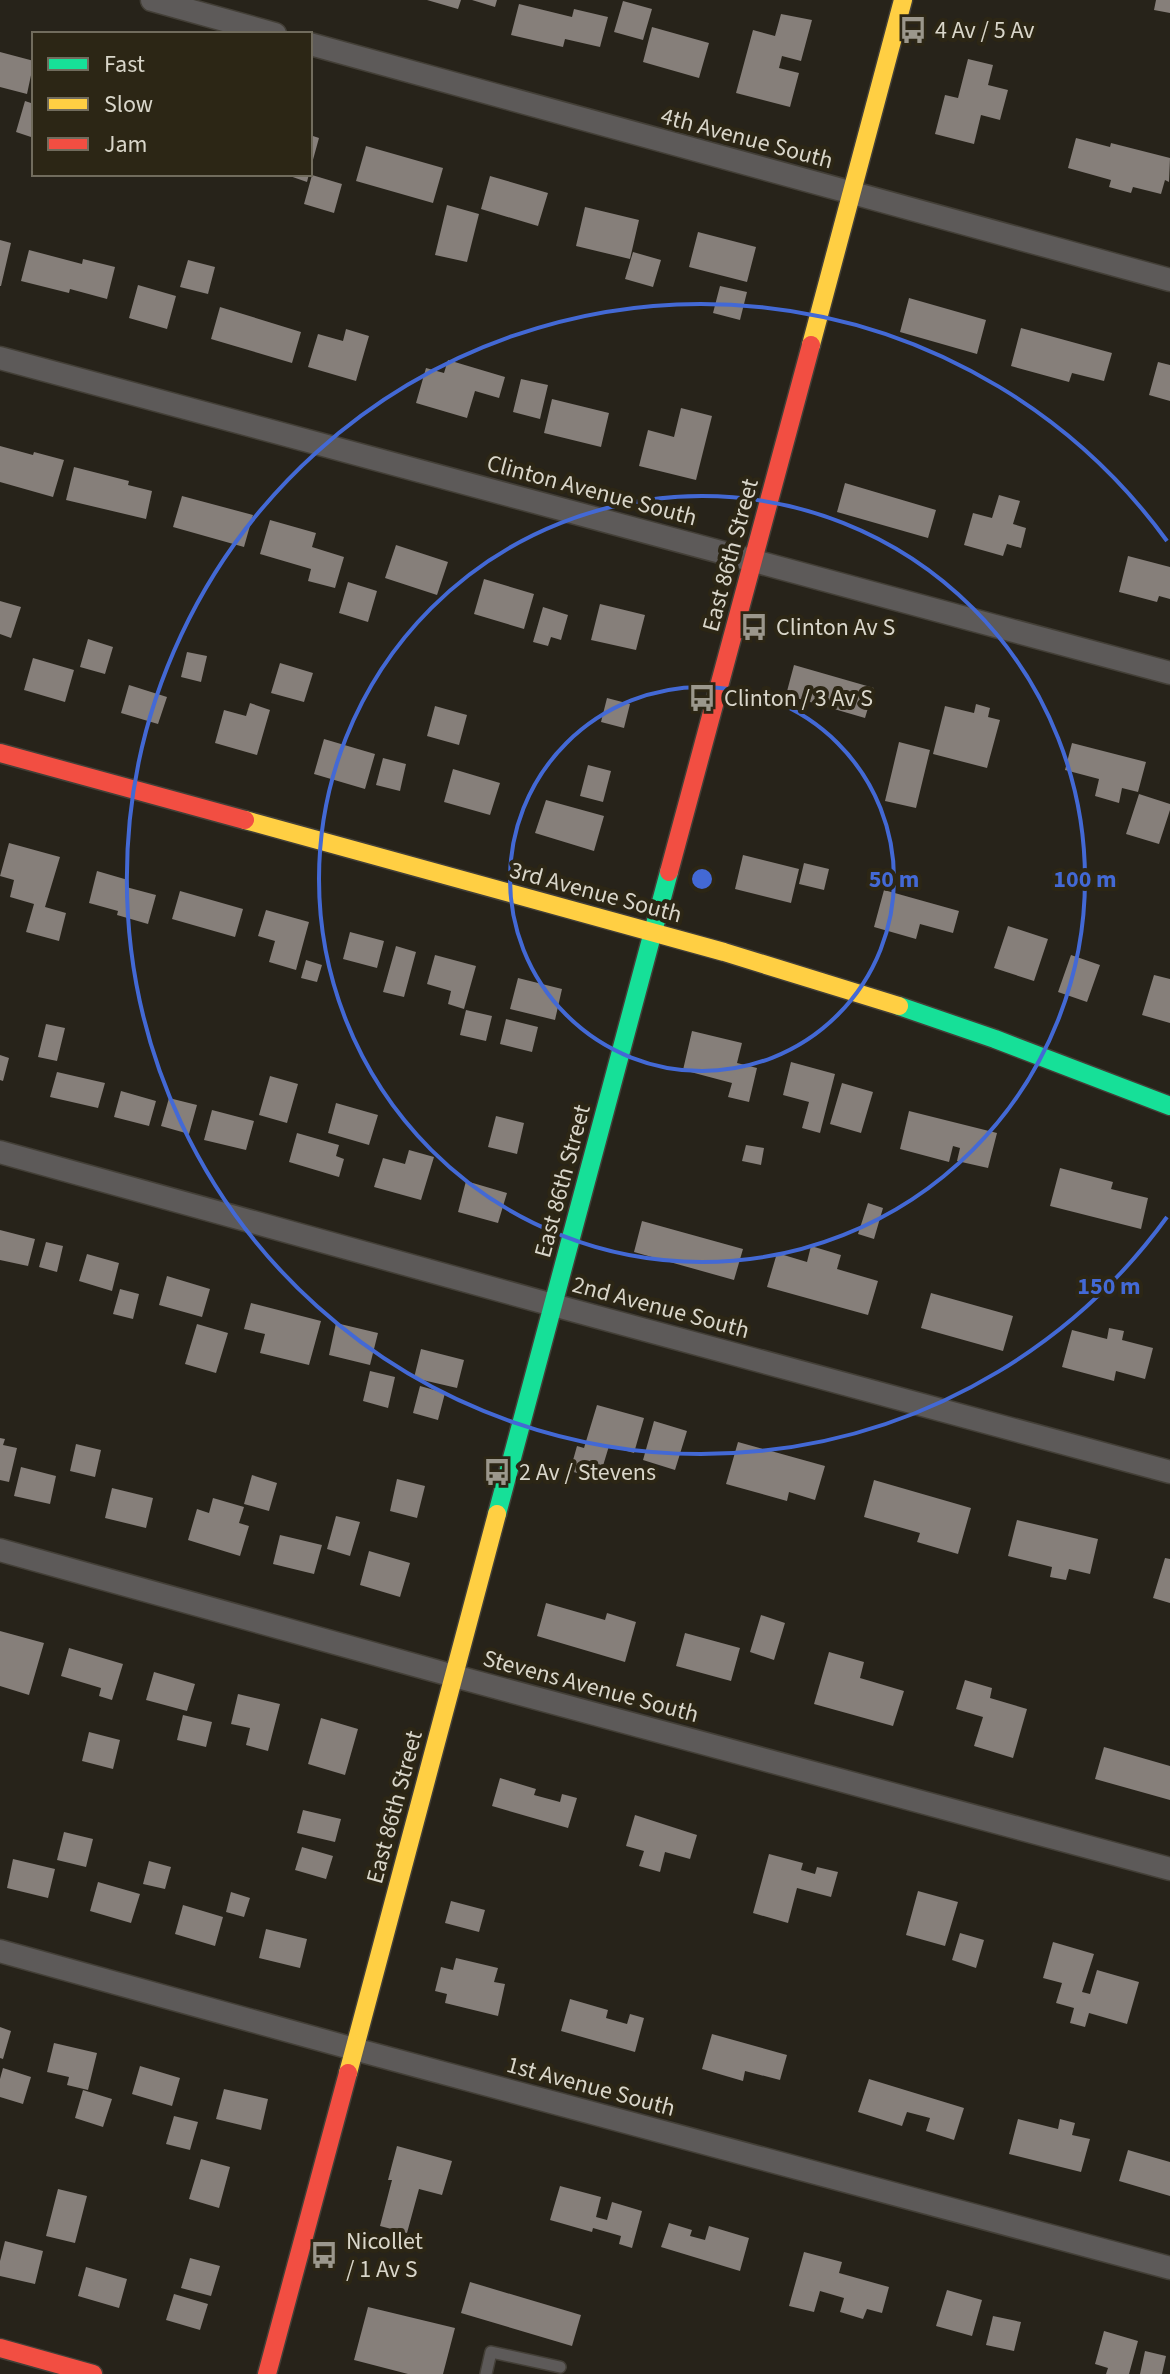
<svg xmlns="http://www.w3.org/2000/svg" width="1170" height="2374" font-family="'Source Sans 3',sans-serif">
<rect width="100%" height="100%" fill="#27231a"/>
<path fill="#867f7a" d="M427,0H461L458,9Z
M472,0H497L495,7Z
M1156,0H1170V13L1154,10Z
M623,1L652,9L643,40L614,32Z
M519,4L572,17L574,9L608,17L600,47L565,39L563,47L511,35Z
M781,14L812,20L801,61L782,56L779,68L799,73L790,107L736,93L753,30L775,36Z
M652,27L709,43L699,78L643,62Z
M0,52L34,61L27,94L0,87Z
M968,59L993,65L988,85L1008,90L1000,120L981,115L974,144L935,134L945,95L958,98Z
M25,101L34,104V138L16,132Z
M310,135L319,138L311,167L310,166Z
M1076,138L1110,147L1111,143L1170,158L1169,182L1165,180L1161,194L1133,187L1131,193L1109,187L1111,180L1068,168Z
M366,146L443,168L433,203L356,181Z
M284,174H309L307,182Z
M312,175L342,184L334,213L304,204Z
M490,176L548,193L538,226L481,209Z
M447,205L479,214L467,262L435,255Z
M585,207L639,220L630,259L576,246Z
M698,232L756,247L747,282L689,267Z
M0,240L11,243L1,286H0Z
M29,250L82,264L83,259L115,267L107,299L70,289L69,293L21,281Z
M633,252L661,260L653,287L625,279Z
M188,260L215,267L208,294L180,287Z
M138,285L176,296L167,329L129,318Z
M720,286L747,292L740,320L713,313Z
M909,298L986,320L977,354L900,332Z
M220,307L301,332L292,363L211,339Z
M1021,328L1112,353L1104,381L1072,373L1069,382L1011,366Z
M346,329L369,336L356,381L308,367L318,334L343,341Z
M448,360L505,377L499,398L475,391L467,418L416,403L426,368L444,373Z
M1158,362L1170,365V401L1149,395Z
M521,379L548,385L540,419L513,412Z
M552,399L609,413L601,447L544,433Z
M681,408L712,416L696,480L639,466L648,430L674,437Z
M0,446L33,455L34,452L64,460L53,497L0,482Z
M74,467L129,481L128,485L152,491L146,519L66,500Z
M845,483L936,510L928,538L837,512Z
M999,495L1020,501L1013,524L1026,528L1021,548L1007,544L1003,556L964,545L973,513L992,518Z
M182,496L253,515L244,547L173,527Z
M270,520L316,533L312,547L344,557L335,588L308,581L311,569L260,554Z
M396,545L448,562L437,595L385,578Z
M1128,556L1170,567V599L1159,596L1157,602L1119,592Z
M484,579L534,594L524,629L474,614Z
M348,582L377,591L368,622L339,613Z
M0,601L21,607L11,638L0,634Z
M600,604L645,615L636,650L591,640Z
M543,607L568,615L561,640L551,637L548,646L533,642Z
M88,639L113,647L105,674L80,667Z
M187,652L207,656L201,682L181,677Z
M33,658L74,670L65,702L24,690Z
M280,663L313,673L304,702L271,693Z
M794,665L874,688L865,718L786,695Z
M129,685L167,697L158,724L121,713Z
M607,698L630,704L624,728L601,722Z
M250,703L270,710L257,755L215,743L224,710L246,716Z
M976,704L990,708L988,717L1000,720L987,768L933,754L945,706L974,713Z
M435,706L467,715L459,745L427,736Z
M324,739L375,754L365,789L314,774Z
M899,742L930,750L916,808L885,801Z
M1072,743L1146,762L1138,792L1122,788L1119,803L1095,796L1099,779L1065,770Z
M383,758L406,764L400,791L376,785Z
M588,765L611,771L603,802L580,796Z
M453,769L500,783L490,815L444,802Z
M1139,794L1170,804V810L1159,844L1126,834Z
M546,800L604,816L594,851L535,833Z
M9,843L60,857L45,907L66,913L59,941L26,932L34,904L10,897L14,880L0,876Z
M743,855L799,869L791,903L735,889Z
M804,863L829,869L824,890L799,884Z
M97,871L128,880L126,887L156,895L148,924L117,915L118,911L89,903Z
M884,890L959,911L953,933L920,924L916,939L874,927Z
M180,891L243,909L235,937L172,919Z
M266,910L309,922L296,970L269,962L275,941L258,936Z
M1008,926L1048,939L1034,981L994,968Z
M350,932L384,941L377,968L343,959Z
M396,946L416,952L404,997L383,992Z
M435,955L476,966L464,1009L448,1004L451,991L427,984Z
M1071,955L1100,965L1087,1002L1058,992Z
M306,960L322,965L317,982L301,978Z
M1154,975L1170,979V1023L1142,1015Z
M518,978L562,989L555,1020L510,1009Z
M466,1010L492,1016L486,1041L460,1035Z
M506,1019L538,1027L532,1052L500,1044Z
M46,1024L65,1028L57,1061L38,1057Z
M692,1031L742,1043L737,1063L757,1068L749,1102L728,1097L732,1083L683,1070Z
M0,1055L9,1058L3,1081L0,1080Z
M791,1062L835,1074L820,1133L802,1128L809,1102L783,1095Z
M57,1072L105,1083L98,1108L50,1097Z
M270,1076L298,1084L287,1123L259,1115Z
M842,1083L873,1092L861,1133L830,1124Z
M121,1091L156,1101L149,1126L114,1117Z
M169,1098L197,1105L189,1134L161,1126Z
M336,1103L378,1115L369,1145L328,1133Z
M212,1110L254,1121L246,1150L204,1140Z
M909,1111L997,1133L988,1168L957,1161L960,1148L953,1146L949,1162L900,1149Z
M496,1116L524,1123L517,1154L488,1147Z
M297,1133L339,1145L336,1156L344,1159L339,1177L289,1162Z
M746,1145L764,1148L761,1165L742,1161Z
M409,1150L434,1157L421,1200L374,1187L383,1158L405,1164Z
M1060,1168L1113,1182L1111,1189L1148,1198L1141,1229L1050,1206Z
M466,1181L507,1193L498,1223L458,1212Z
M868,1203L883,1208L874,1239L858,1234Z
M642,1221L743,1249L734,1280L634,1252Z
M0,1230L35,1239L28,1266L0,1260Z
M46,1242L63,1246L57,1272L39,1267Z
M811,1246L841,1255L837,1269L878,1281L868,1315L767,1287L777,1253L807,1262Z
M87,1254L119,1263L112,1291L79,1281Z
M167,1276L210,1289L202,1317L159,1305Z
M120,1289L139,1294L133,1319L113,1314Z
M931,1293L1013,1316L1003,1351L921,1328Z
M251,1303L321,1321L309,1365L260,1353L265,1334L244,1329Z
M336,1323L378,1333L370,1365L329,1355Z
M197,1324L228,1333L216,1373L185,1364Z
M1109,1328L1124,1331L1122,1340L1153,1348L1145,1379L1116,1371L1114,1381L1062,1367L1072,1330L1107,1339Z
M421,1349L464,1360L457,1388L414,1378Z
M370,1371L395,1377L388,1408L363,1401Z
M420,1386L445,1393L438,1420L413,1413Z
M597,1405L644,1418L634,1453L609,1446L599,1479L570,1471L577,1446L584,1448Z
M654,1421L687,1431L675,1470L643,1460Z
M0,1438L5,1439L3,1445L17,1448L9,1482L0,1480Z
M738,1442L825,1466L815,1500L789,1492L787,1501L726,1484Z
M76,1444L101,1450L95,1477L70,1471Z
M21,1467L56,1476L50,1504L14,1496Z
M252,1475L277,1483L269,1511L244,1504Z
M397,1479L425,1486L417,1518L390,1511Z
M874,1480L971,1508L958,1554L917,1542L920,1533L864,1517Z
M112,1488L153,1498L146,1528L105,1518Z
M213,1498L244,1507L239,1523L249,1526L240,1556L188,1540L197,1509L209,1513Z
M336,1516L360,1522L350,1556L327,1549Z
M1017,1520L1098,1539L1090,1574L1069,1569L1066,1580L1050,1577L1052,1567L1008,1556Z
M280,1535L322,1545L314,1574L273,1564Z
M369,1551L410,1563L400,1597L360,1585Z
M1165,1558L1170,1559V1603L1153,1598Z
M546,1603L605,1620L607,1613L636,1622L625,1662L537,1636Z
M761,1615L785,1623L774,1660L750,1652Z
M0,1631L44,1643L29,1695L0,1686Z
M685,1633L740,1648L731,1681L676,1666Z
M69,1648L123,1664L112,1700L99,1696L101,1688L61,1676Z
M829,1652L864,1662L860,1678L904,1691L893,1726L814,1704Z
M154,1672L195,1684L187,1711L146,1700Z
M965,1680L992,1688L990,1698L1027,1709L1013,1758L974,1746L983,1717L956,1709Z
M238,1694L280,1704L268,1751L246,1745L250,1728L231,1724Z
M183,1715L212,1722L206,1747L177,1740Z
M321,1718L358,1729L345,1775L308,1764Z
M89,1732L120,1740L113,1769L82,1761Z
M1104,1747L1170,1766V1800L1095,1779Z
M500,1778L536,1789L534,1795L560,1802L562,1794L577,1798L568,1828L492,1806Z
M303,1810L341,1819L335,1842L297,1833Z
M635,1815L697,1835L690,1859L665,1852L660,1872L639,1866L644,1851L626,1846Z
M64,1832L93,1839L86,1867L57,1860Z
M302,1847L333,1856L326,1879L295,1870Z
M769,1854L803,1863L801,1870L815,1874L817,1867L838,1872L831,1897L797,1888L788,1923L753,1913Z
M13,1859L55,1869L48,1898L7,1888Z
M149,1861L171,1867L165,1889L143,1884Z
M98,1882L140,1894L131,1923L90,1911Z
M918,1891L958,1902L945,1946L906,1935Z
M231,1892L250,1898L244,1917L226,1912Z
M451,1901L485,1910L479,1932L445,1923Z
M183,1905L223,1917L215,1946L175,1934Z
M266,1929L307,1939L300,1968L259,1958Z
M960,1933L984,1940L976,1968L952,1960Z
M1053,1942L1094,1954L1082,1992L1090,1994L1097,1970L1139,1982L1127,2024L1089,2013L1085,2027L1070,2023L1074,2008L1056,2003L1062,1983L1043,1978Z
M456,1958L498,1968L494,1982L505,1984L498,2016L445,2003L447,1994L435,1991L441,1967L453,1970Z
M570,1999L608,2010L606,2018L627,2024L630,2014L644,2018L635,2052L561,2031Z
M0,2027L11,2031L3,2059L0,2058Z
M712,2034L787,2055L780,2080L745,2071L743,2081L702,2069Z
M54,2043L97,2053L88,2090L67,2085L69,2077L47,2072Z
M140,2066L180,2078L172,2106L132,2094Z
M3,2068L31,2077L23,2104L0,2097V2079Z
M869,2079L964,2108L954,2140L926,2131L930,2118L907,2112L902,2126L858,2112Z
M224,2089L268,2099L261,2130L216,2119Z
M83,2090L112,2099L103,2127L75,2118Z
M174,2116L198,2122L190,2150L166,2144Z
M1018,2119L1058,2129L1060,2119L1075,2123L1072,2135L1090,2139L1081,2172L1009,2154Z
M397,2146L452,2161L442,2195L419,2189L407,2233L380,2226L392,2180H388Z
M1128,2150L1170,2162V2196L1119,2181Z
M201,2159L230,2167L219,2208L189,2199Z
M560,2186L601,2197L596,2217L607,2220L612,2202L642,2211L632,2248L619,2244L621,2236L593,2228L592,2232L550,2220Z
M58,2189L87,2196L75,2243L46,2236Z
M669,2223L692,2230L690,2236L705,2240L709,2226L749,2238L740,2271L661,2247Z
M5,2241L43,2251L35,2284L0,2276V2261Z
M804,2252L842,2262L839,2273L889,2287L882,2313L867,2309L863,2319L840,2312L844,2298L820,2291L814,2312L789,2306Z
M190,2258L220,2266L211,2296L181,2288Z
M86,2267L127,2279L119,2308L78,2296Z
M470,2282L581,2315L572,2346L461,2313Z
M947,2290L982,2300L972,2336L936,2326Z
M174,2294L208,2304L200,2330L166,2320Z
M368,2307L455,2328L443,2374H408L354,2360Z
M993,2316L1021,2322L1014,2351L986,2345Z
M1104,2331L1138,2341L1129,2374H1106L1108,2368L1095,2364Z
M1145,2351L1166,2356L1162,2374H1140Z"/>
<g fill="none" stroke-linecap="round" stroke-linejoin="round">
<g stroke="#433f37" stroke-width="14">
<path id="lane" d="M486,2374L491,2352L560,2367"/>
</g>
<g stroke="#433f37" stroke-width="25">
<path id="street" d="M152,0L275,34
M310,44L1170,280
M0,358L1170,673
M0,1152L553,1305L1170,1472
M0,1550L454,1676L1170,1869
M0,1951L354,2049L1170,2268"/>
</g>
<g stroke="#433f37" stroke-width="21">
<path id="fast" d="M899,1006L995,1039L1170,1106
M497,1514L669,872"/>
</g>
<g stroke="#433f37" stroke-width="21">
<path id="slow" d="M811,345L903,0
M245,820L724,952L899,1006
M348,2073L497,1514"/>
</g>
<g stroke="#433f37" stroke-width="21">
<path id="jam" d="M0,753L245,820
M669,872L811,345
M0,2348L93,2374
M267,2374L348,2073"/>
</g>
<use href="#lane" stroke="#5d5a59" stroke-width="11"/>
<use href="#street" stroke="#5d5a59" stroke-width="22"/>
<use href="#fast" stroke="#16e098" stroke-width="18"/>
<use href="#slow" stroke="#ffcf43" stroke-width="18"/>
<use href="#jam" stroke="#f24e42" stroke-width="18"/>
</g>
<g fill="none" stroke="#4369d5" stroke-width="4">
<circle cx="702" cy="879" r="192"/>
<circle cx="702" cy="879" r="383"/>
<path d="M1167 1217A575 575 0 1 1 1167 541"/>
</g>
<defs>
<g id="bus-bare" transform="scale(2.16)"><path d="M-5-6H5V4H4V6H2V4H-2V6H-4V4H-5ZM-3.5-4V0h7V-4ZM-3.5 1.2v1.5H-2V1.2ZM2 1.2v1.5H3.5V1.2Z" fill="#9b978c" stroke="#2c2615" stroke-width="2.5" paint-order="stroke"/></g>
</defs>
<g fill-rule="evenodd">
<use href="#bus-bare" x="913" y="30"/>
<use href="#bus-bare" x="754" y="627"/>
<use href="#bus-bare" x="702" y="698"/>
<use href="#bus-bare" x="497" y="1472"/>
<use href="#bus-bare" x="324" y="2255"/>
</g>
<g text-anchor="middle" stroke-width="8" stroke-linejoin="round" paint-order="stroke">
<g font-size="24" fill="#d9d6ca" stroke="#2c2615" text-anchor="start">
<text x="935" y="38">4 Av / 5 Av</text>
<text x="776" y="635">Clinton Av S</text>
<text x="724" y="706">Clinton / 3 Av S</text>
<text x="519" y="1480">2 Av / Stevens</text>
<text x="346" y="2249">Nicollet<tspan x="346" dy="28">/ 1 Av S</tspan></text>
</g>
<g font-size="24" fill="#d9d6ca" stroke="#2c2615">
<text transform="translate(747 138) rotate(15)" y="8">4th Avenue South</text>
<text transform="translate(592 490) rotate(15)" y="8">Clinton Avenue South</text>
<text transform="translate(730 555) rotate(-75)" y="8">East 86th Street</text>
<text transform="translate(596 892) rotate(15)" y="8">3rd Avenue South</text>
<text transform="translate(562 1181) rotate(-75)" y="8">East 86th Street</text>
<text transform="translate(661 1307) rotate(15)" y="8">2nd Avenue South</text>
<text transform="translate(591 1686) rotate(15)" y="8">Stevens Avenue South</text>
<text transform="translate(394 1807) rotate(-75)" y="8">East 86th Street</text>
<text transform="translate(591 2086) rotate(15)" y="8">1st Avenue South</text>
</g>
</g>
<circle cx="702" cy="879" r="12" fill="#4369d5" stroke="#2c2615" stroke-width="4"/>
<g font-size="24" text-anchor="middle" font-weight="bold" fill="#4369d5" stroke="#2c2615" stroke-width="8" stroke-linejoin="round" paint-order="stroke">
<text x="894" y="887">50 m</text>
<text x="1085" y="887">100 m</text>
<text x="1109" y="1294">150 m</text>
</g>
<rect x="32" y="32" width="280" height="144" fill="#2c2615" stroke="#716c5d" stroke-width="2"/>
<rect x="48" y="58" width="40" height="12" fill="#16e098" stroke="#716c5d" stroke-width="2"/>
<text x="104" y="72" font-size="24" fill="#d9d6ca">Fast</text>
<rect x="48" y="98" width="40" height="12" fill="#ffcf43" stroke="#716c5d" stroke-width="2"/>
<text x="104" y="112" font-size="24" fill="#d9d6ca">Slow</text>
<rect x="48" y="138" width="40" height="12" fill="#f24e42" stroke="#716c5d" stroke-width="2"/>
<text x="104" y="152" font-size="24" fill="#d9d6ca">Jam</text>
</svg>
